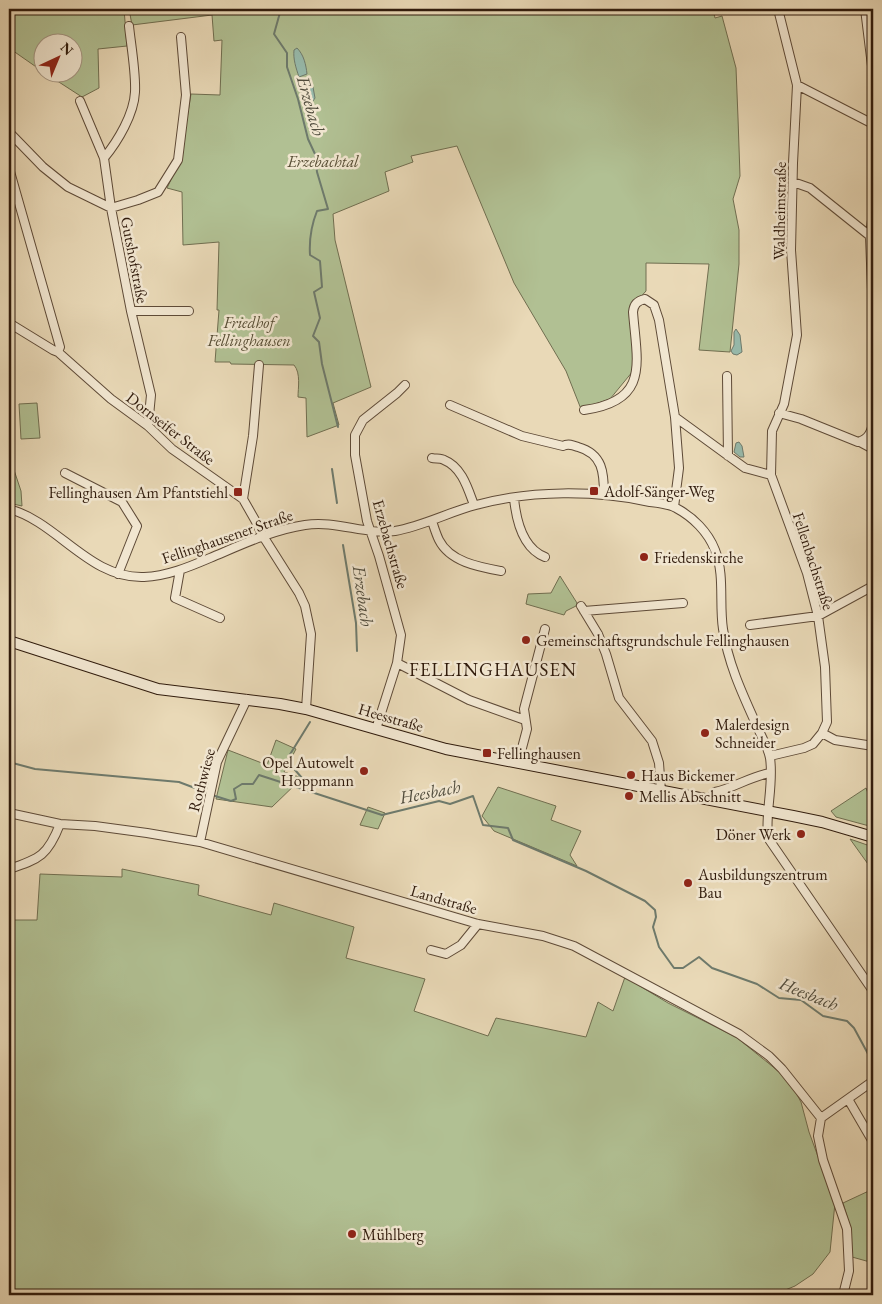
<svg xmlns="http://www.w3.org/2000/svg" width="882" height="1304" font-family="'EB Garamond',serif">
<rect width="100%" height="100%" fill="#e9d9b7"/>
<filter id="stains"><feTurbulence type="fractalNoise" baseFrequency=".004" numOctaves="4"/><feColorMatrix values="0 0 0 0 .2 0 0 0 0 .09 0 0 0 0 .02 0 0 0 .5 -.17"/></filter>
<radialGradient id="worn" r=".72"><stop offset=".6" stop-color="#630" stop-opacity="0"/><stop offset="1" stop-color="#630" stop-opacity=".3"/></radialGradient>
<path fill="#b1c093" stroke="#706e50" d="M9,9H124L127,46L98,49L99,88L82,97L45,73L72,72V42H42V71L9,48Z
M129,9H713L715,18L722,16L736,68L738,118L740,176L733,199L739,230V264L730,352L699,350L709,264L646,263V291L636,302L633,371L610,399L581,409L566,371L514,283L457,146L411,156L413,162L385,172L389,191L333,214L335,240L371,387L333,403L339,425L307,437L306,398L298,397C298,388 301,373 294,365L231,364L230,362H215L219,310H217L219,242L183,245L182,192L167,188L180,161L191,94L220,95L222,40L214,41L212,15L132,25Z
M37,403L40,438L21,439L19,404Z
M12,470H14L21,491L22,506L9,503V482Z
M560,576L577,603L576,606L566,611L564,615L526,604L528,594L551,593Z
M276,740L296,749L284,772L302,778L272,807L216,799L228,750L267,765Z
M498,787L556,806L551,820L581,831L570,855L577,866L494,831L482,816Z
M866,788L873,806V827L836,817L831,811Z
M368,807L385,813L378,829L360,825Z
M850,839L873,847V871Z
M122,869L199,885L198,895L271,915L274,903L354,927L346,958L425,979L414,1011L488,1036L496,1018L586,1037L598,1002L613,1011L625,977L668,1003L736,1037L788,1079L801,1102L809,1132L835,1203L830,1252L813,1274L795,1286L773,1295H9V920H37L40,874L122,877Z
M873,1189V1278L870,1262L852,1257L850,1227L843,1203Z"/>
<path fill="#97baac" stroke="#6e7a6c" d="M297,48C304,55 306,65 307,74L299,77C296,68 293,59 294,50Z
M308,81L313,87L315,98L313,101L306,103L304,101L299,84Z
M736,329L740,335L742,352L737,355L733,354L731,351L734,345V332Z
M739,442L742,446L744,457H740L734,452L736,443Z"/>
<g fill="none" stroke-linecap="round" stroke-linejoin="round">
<path stroke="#6e7a6c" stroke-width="2" d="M281,9L274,34L287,53V67L298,99L308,139L315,154L317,172L328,209L317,211C311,226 309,239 310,255L320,261L322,287L314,292L320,318L313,336L319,342L322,364L338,427
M332,469L337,503
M343,545L356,623L357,651
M9,762L35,769L179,782L208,793
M299,788L302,778L289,763V756L310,722
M212,795L231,801L236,799L234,789L242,784H253L259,775L382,815L439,801L450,804L473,796L483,825L508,828L513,840L586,871L645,901L655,910L656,917L653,927L659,947L674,968H683L699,957L712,968L757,984L779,998L801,1000L823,1016L847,1021L854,1028L873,1063
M9,1289L16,1295"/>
<g stroke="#5e4a37" stroke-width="10">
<path id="street" d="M865,9L873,74
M797,85L873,124
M80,101L104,158L111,208L131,311L151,395L148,426
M9,132L43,167L68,187L111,208L138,200L158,192L178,160L186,95L181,37
M104,158C118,141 134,114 135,92C136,73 131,45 129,26
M9,168L60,347L58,352L111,399L148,426L172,449L243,499L255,520L263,536L299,593L305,606L311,634L306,709
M793,182L810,188L870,236
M873,212L870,236L873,317
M131,311H189
M9,323L53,350L58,352
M727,376L728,456
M450,405L522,436L563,446C568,443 573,445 578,447C603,454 604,473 604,495
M584,410C650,401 637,363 633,312C634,304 637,301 645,299L654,305L659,320L675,417
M779,413L801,419L858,442C869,439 872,431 873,421
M860,442L873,449
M432,458C435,459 441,458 444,460C462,467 468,489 474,505
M65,473L122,502L137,526L118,574
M514,498C516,519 522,548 545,557
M243,499L253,436L259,365
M674,507L679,468L675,417L745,468L771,475
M9,509C58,522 89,579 144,577C167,576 189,567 210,558C241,545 272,530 305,525C336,520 365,535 395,531C423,526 449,512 476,505C531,490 595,490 650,502C658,503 669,504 676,508C693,517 708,532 715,550C725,575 719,603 723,629C728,663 742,693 756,724C760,734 768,747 770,758C774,784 765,812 768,838L873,991
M432,521C434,527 436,534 439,540C450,562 479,567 501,571
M180,570L175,598L220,618
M581,606L598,634L606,654L619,698L652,741L659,763L661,791
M584,611L683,603
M750,625L818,616L873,586
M397,663L469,700L525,720
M376,729L397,663L401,635L379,556L367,521L355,455V435L363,420L397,393L405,385
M822,733L835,740L873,746
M770,756L804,748L813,744L822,733L827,722L825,667L818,616L807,573L771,475L772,431L784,404L797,335L791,250L793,163L797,85L778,9
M518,763L527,729L524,709L545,629
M710,800L715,792C734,788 751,776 770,773
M9,813L60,824L95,826L147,833L200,842L478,924L543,936L574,946L739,1034L769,1056L782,1069L821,1118
M200,842L217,762L247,699
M9,869C40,859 48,855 60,824
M431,950L446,954L461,945L478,924
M848,1099L873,1142
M843,1295L849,1271L847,1229L823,1160L818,1136L821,1118L873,1081"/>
</g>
<g stroke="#301b0c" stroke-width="12">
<path id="secondary" d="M9,641L158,689L280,704L306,709L446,749L793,816L822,822L873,837"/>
</g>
<use href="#street" stroke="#f1e6d0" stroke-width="8"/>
<use href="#secondary" stroke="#f1e6d0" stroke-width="10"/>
</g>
<g fill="#8f2418" stroke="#f1e6d0" stroke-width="2">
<rect x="589" y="486" width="10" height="10" rx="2.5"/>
<rect x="233" y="487" width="10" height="10" rx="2.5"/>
<circle cx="644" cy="557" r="5"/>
<circle cx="526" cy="640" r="5"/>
<circle cx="705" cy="733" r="5"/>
<rect x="482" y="748" width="10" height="10" rx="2.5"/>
<circle cx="364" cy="771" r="5"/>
<circle cx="631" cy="775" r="5"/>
<circle cx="629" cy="796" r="5"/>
<circle cx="801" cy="834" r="5"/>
<circle cx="688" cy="883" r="5"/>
<circle cx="352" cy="1234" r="5"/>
</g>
<g text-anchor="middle" stroke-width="5" stroke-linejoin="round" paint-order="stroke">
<g font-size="16" font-style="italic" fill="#574d34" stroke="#f1e6d0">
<text x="323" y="167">Erzebachtal</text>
<text x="249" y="328">Friedhof<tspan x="249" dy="18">Fellinghausen</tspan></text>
</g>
<g font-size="16" fill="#301b0c" stroke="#f1e6d0">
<text transform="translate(779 211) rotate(-89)" y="6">Waldheimstraße</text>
<text transform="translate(135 260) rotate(79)" y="6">Gutshofstraße</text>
<text transform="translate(171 428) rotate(38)" y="6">Dornseifer Straße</text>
<text transform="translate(227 536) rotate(-19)" y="6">Fellinghausener Straße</text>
<text transform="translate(391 544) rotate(74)" y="6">Erzebachstraße</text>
<text transform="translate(814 561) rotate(72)" y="6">Fellenbachstraße</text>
<text transform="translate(391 717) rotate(16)" y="6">Heesstraße</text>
<text transform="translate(201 780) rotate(-75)" y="6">Rothwiese</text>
<text transform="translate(444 899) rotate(16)" y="6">Landstraße</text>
</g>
<g font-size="16" fill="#301b0c" stroke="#f1e6d0" text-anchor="start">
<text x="604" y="497">Adolf-Sänger-Weg</text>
<text x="228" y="498" text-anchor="end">Fellinghausen Am Pfantstiehl</text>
<text x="654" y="563">Friedenskirche</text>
<text x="536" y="646">Gemeinschaftsgrundschule Fellinghausen</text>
<text x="715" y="730">Malerdesign<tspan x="715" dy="18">Schneider</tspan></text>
<text x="497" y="759">Fellinghausen</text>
<text x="354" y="768" text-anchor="end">Opel Autowelt<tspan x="354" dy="18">Hoppmann</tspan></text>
<text x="641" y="781">Haus Bickemer</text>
<text x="639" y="802">Mellis Abschnitt</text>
<text x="791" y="840" text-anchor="end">Döner Werk</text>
<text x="698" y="880">Ausbildungszentrum<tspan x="698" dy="18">Bau</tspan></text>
<text x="362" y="1240">Mühlberg</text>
</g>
<g font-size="18" font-style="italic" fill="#4f4b3c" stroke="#f1e6d0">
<text transform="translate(311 106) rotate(74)" y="6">Erzebach</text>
<text transform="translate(363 596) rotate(82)" y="6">Erzebach</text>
<text transform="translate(430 792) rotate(-11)" y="6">Heesbach</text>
<text transform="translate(809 994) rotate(22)" y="6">Heesbach</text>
</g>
<g font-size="19" letter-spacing="1" fill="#301b0c" stroke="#f1e6d0">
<text x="493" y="676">FELLINGHAUSEN</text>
</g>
</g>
<rect width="882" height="1304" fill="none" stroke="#e9d9b7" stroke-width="30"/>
<rect x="10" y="10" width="862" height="1284" fill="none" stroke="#301b0c" stroke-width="2.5"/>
<rect x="15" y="15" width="852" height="1274" fill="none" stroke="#301b0c"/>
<g transform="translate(58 58) rotate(44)"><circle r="24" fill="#f1e6d0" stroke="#a49582"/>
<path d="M0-4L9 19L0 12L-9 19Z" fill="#8f2418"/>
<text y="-8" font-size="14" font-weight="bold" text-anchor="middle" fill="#301b0c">N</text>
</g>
<rect width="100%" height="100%" filter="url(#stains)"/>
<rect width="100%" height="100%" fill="url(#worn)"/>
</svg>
